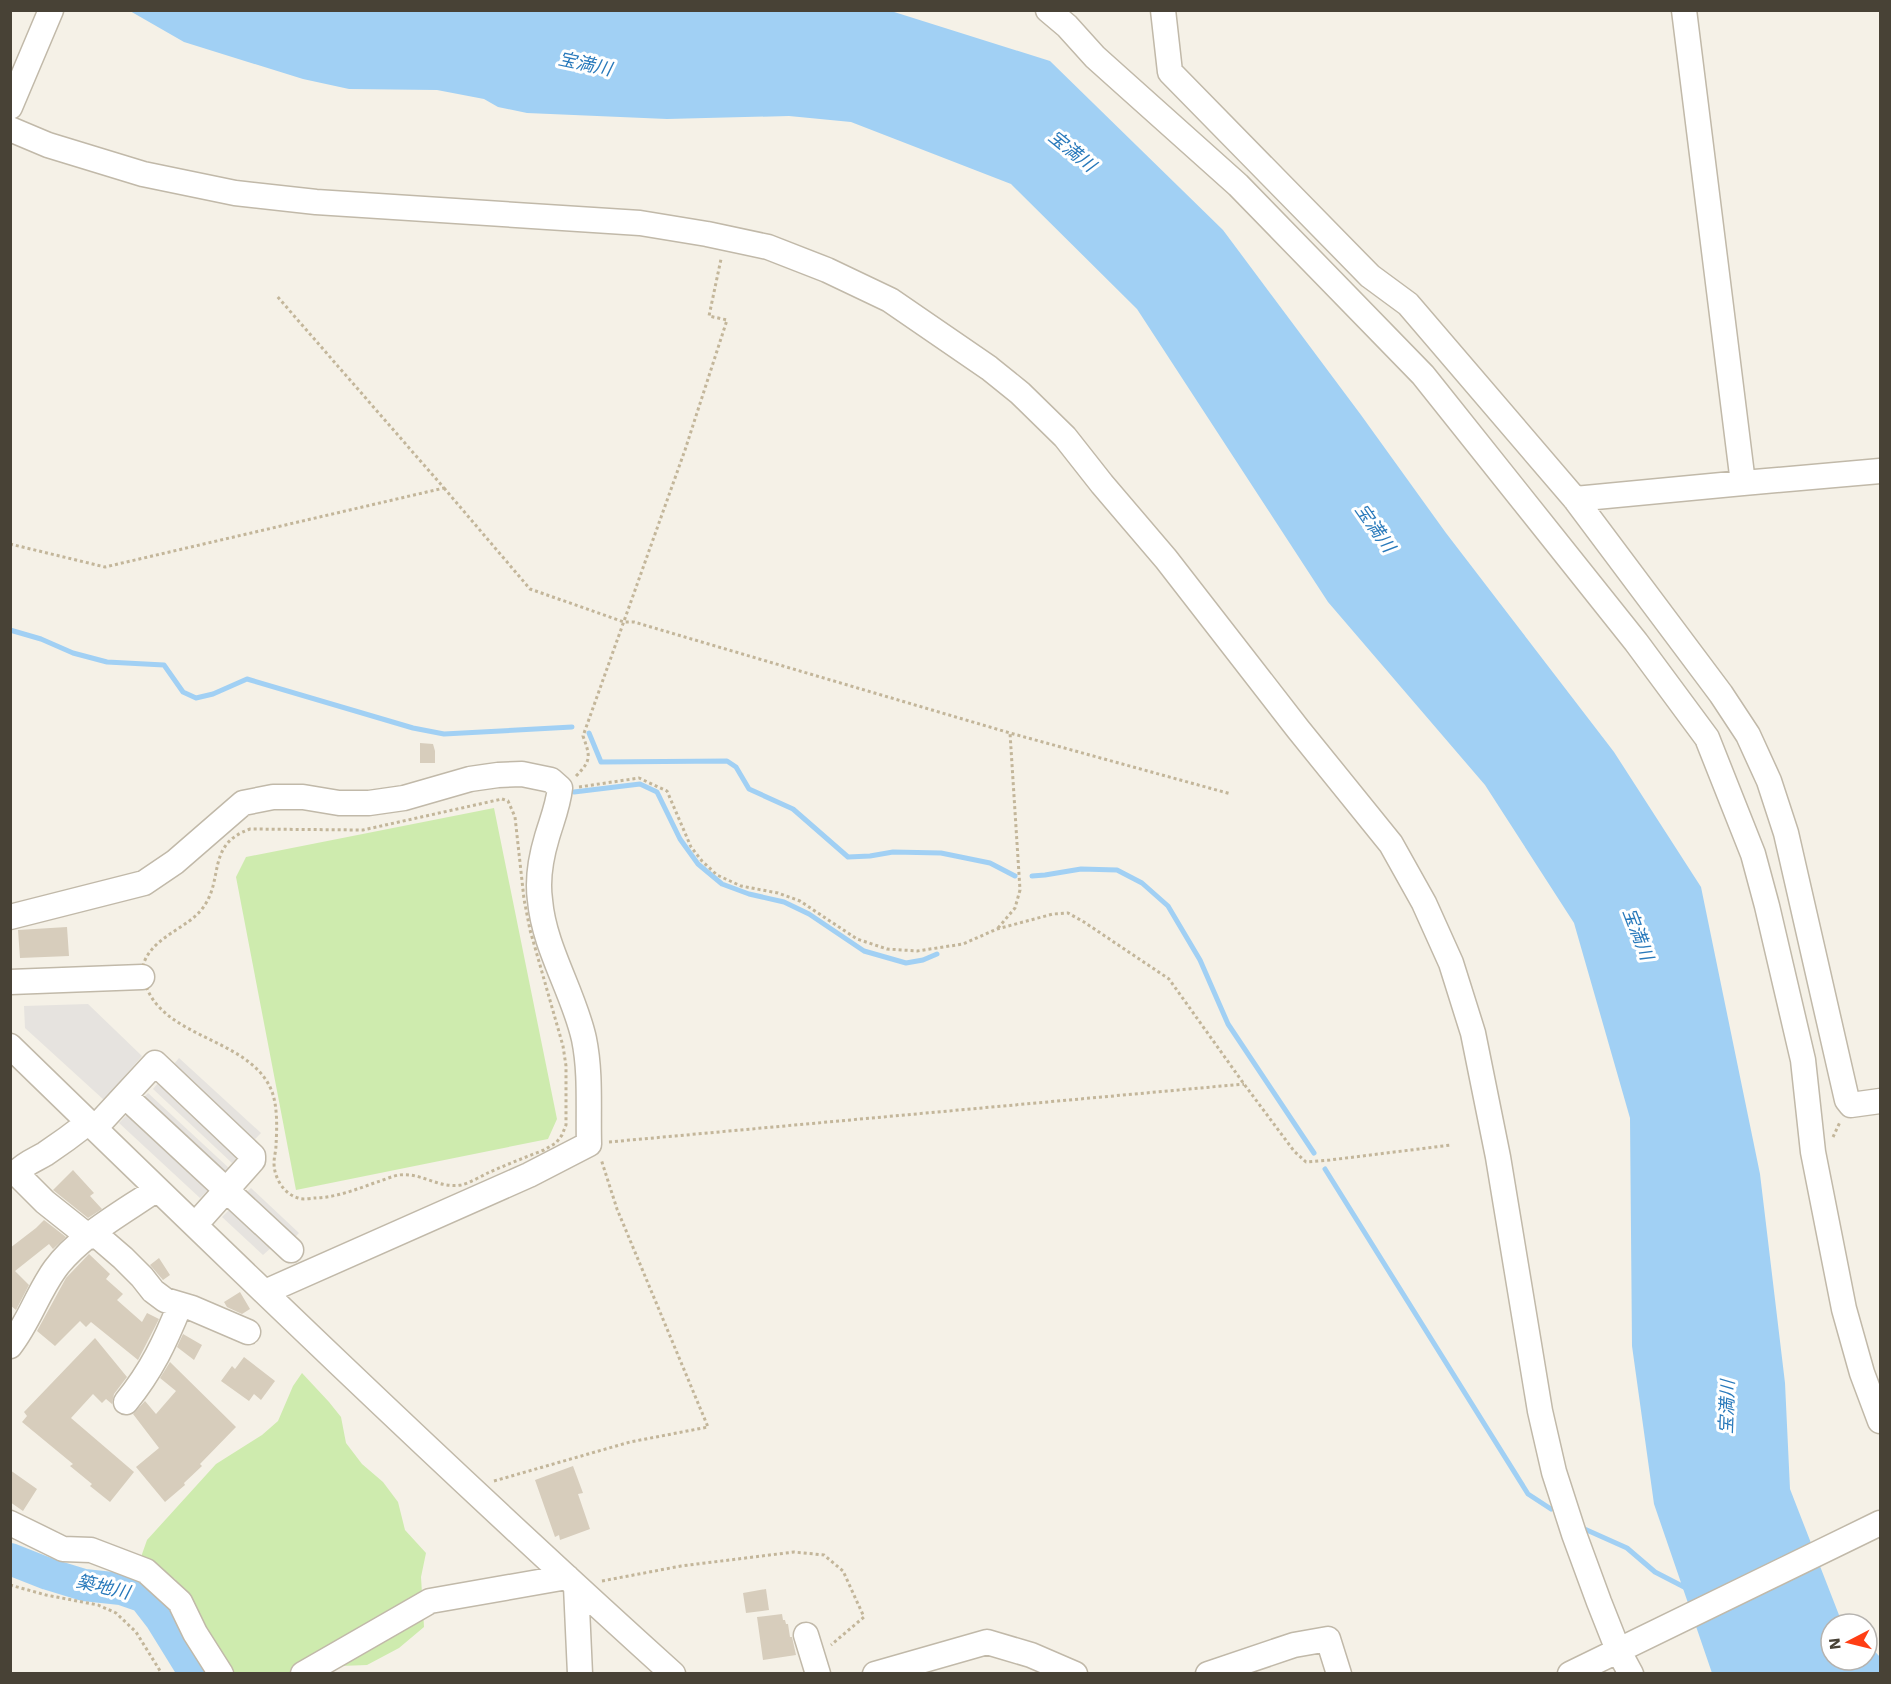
<svg xmlns="http://www.w3.org/2000/svg" width="1891" height="1684" font-family="'Work Sans','Noto Sans JP',sans-serif">
<rect width="100%" height="100%" fill="#f5f1e7"/>
<path fill="#ceebae" d="M494,808L557,1119L548,1139L296,1190L236,877L246,857Z
M302,1373L329,1402L341,1417L346,1443L362,1464L383,1482L398,1502L405,1530L426,1553L421,1577L424,1627L399,1648L367,1665L340,1666L321,1649L309,1659L312,1673H231L193,1615L175,1579L157,1572L141,1557L147,1540L216,1464L262,1435L278,1421L293,1386Z"/>
<path fill="#e6e3df" d="M88,1004L142,1056L104,1100L25,1028L24,1006Z
M179,1058L261,1133L232,1163L153,1089Z
M148,1093L230,1169L200,1198L119,1123Z
M251,1188L299,1233L280,1253L272,1247L263,1255L222,1217Z"/>
<path fill="#a1d0f4" d="M130,11H891L1050,61L1223,230L1361,415L1446,533L1614,752L1701,887L1760,1174L1785,1383L1790,1489L1839,1615L1848,1624H1831V1660H1867V1643L1880,1657V1673H1712L1654,1504L1632,1346L1630,1118L1574,923L1485,785L1328,602L1137,309L1011,184L851,122L789,116L667,119L527,113L498,107L484,99L437,90L349,89L303,79L184,42Z"/>
<g fill="none" stroke-linecap="round" stroke-linejoin="round">
<path stroke="#a1d0f4" stroke-width="5" d="M10,630L41,639L73,653L107,662L164,665L183,692L196,698L213,694L247,679L413,728L444,734L572,727
M589,733L601,762L727,761L736,767L749,789L793,809L848,857L870,856L893,852L941,853L990,863L1015,876
M574,792L640,784L657,792L680,839L698,864L722,884L749,894L784,902L809,914L864,951L906,963L923,960L937,954
M1032,876L1045,875L1081,869L1117,870L1142,883L1168,906L1200,960L1228,1024L1314,1153
M1325,1169L1528,1494L1551,1509
M1580,1527L1627,1548L1655,1572L1686,1588"/>
<path stroke="#a1d0f4" stroke-width="32" d="M10,1559L48,1574L84,1585L121,1589L144,1597L161,1619L195,1674"/>
</g>
<path fill="#d7cdbc" d="M420,743L433,744L435,751V763H420Z
M67,927L69,956L20,958L18,930Z
M73,1170L94,1193L90,1196L102,1209L88,1218L53,1190Z
M44,1220L66,1237L53,1249L49,1244L15,1271L29,1285L16,1310L10,1305V1248L36,1228Z
M89,1254L110,1274L106,1279L123,1294L117,1300L142,1322L147,1313L159,1319L138,1360L91,1322L86,1327L80,1321L55,1346L37,1331L66,1278Z
M159,1258L170,1275L163,1280L150,1265Z
M240,1292L250,1309L242,1314L227,1307L224,1302Z
M183,1334L202,1345L194,1360L177,1347Z
M95,1338L127,1377L114,1394L112,1404L106,1399L102,1403L93,1394L71,1418L134,1472L110,1502L90,1486L92,1484L70,1466L73,1464L22,1422L27,1416L24,1412Z
M244,1357L275,1381L261,1400L254,1394L249,1401L221,1381L232,1366L235,1369Z
M170,1362L236,1427L200,1464L202,1466L184,1483L185,1485L165,1502L136,1467L159,1448L133,1414L145,1401L156,1414L176,1391L160,1378Z
M573,1466L583,1493L578,1494L590,1529L560,1540L559,1535L555,1537L535,1480Z
M10,1470L37,1489L23,1511L10,1502Z
M766,1589L769,1610L746,1613L743,1593Z
M782,1614L783,1620H785L786,1624H788L790,1637H792L796,1655L763,1660L757,1617Z"/>
<g fill="none" stroke-linecap="round" stroke-linejoin="round">
<g stroke="#c1b9a9" stroke-width="27">
<path id="minor" d="M1048,10L1067,26L1095,57L1124,83L1238,185L1423,375L1636,642L1707,738L1753,854L1767,906L1803,1060L1813,1152L1844,1309L1862,1373L1880,1421
M1163,10L1170,72L1370,276L1408,304L1575,499L1721,694L1748,735L1769,781L1786,833L1847,1100L1851,1105L1880,1101
M1684,10L1743,483
M10,107L51,10
M10,129L48,145L143,174L235,193L316,202L640,223L707,234L768,247L827,270L890,300L989,368L1020,393L1065,437L1102,484L1166,559L1298,729L1391,844L1424,903L1451,963L1473,1033L1498,1157L1540,1411L1554,1472L1574,1534L1599,1602L1618,1650L1631,1674
M1575,499L1743,483L1880,471
M10,917L144,883L175,862L243,803L273,797H303L339,803H369L404,798L470,779L498,775L522,774L551,780L560,788C558,806 552,820 547,837C541,857 537,879 540,900C544,948 574,993 584,1039C591,1073 588,1109 589,1144L529,1175L265,1292
M10,982L142,977
M10,1046C228,1258 447,1470 673,1674
M125,1096L291,1250
M89,1122C75,1133 60,1144 45,1154C35,1160 25,1163 16,1173L45,1202L89,1237
M95,1128L155,1063L253,1156V1160L195,1225
M94,1233L123,1258L142,1277L153,1291L165,1300L192,1308L248,1332
M10,1346C29,1322 37,1294 55,1269C79,1236 124,1212 157,1189
M126,1402C152,1370 165,1342 180,1305
M10,1523L63,1549L91,1550L146,1571L180,1602L195,1633L221,1674
M576,1586L580,1674
M806,1635L818,1674
M303,1674L430,1601L567,1577
M875,1674L987,1642L1031,1655L1075,1674
M1208,1674L1294,1645L1328,1639L1339,1674
M1570,1674L1880,1523"/>
</g>
<path stroke="#c3b69a" stroke-width="3" stroke-dasharray="3 3" stroke-linecap="butt" d="M444,488L530,589L624,622H634L1010,733L1231,794
M10,544L105,567L444,488L276,295
M576,776C592,760 590,756 583,736L685,450L727,320L709,316L721,259
M579,787L639,778L667,791L691,847L702,861L717,875L741,886L778,893L800,901L857,939L887,949L917,951L963,944L997,929L1053,914L1068,913L1084,922L1169,979L1244,1084L1294,1151L1306,1162L1330,1160L1451,1145
M502,799L508,801L515,817L524,899L530,930L563,1046L566,1066V1125L562,1135L556,1143L544,1150C526,1157 508,1164 490,1172C481,1176 470,1183 461,1185C439,1189 421,1172 399,1175C392,1176 384,1180 377,1182C357,1189 338,1197 316,1198C311,1198 303,1200 298,1198C284,1194 274,1178 274,1163C274,1157 276,1151 276,1145C277,1128 278,1103 270,1087C246,1038 165,1038 146,986C143,978 141,969 145,960C157,935 186,929 202,909C225,880 205,845 250,829L363,830Z
M998,928L1015,908L1020,890L1010,733
M1833,1137L1840,1122
M609,1142L1244,1084
M494,1481L630,1442L708,1427L617,1209L601,1159
M602,1581L681,1566L794,1552L824,1555L843,1571L864,1617L831,1645
M10,1585L46,1595L98,1605L116,1613L136,1632L162,1674"/>
<use href="#minor" stroke="#fff" stroke-width="24"/>
</g>
<g text-anchor="middle" stroke-width="6" stroke-linejoin="round" paint-order="stroke">
<g font-size="18" font-style="italic" fill="#2879bb" stroke="#fff">
<text transform="translate(585 64) rotate(12)" y="6">宝満川</text>
<text transform="translate(1072 151) rotate(39)" y="6">宝満川</text>
<text transform="translate(1375 528) rotate(55)" y="6">宝満川</text>
<text transform="translate(1638 934) rotate(69)" y="6">宝満川</text>
<text transform="translate(1727 1407) rotate(-88)" y="6">宝満川</text>
<text transform="translate(103 1587) rotate(13)" y="6">築地川</text>
</g>
</g>
<rect width="1891" height="1684" fill="none" stroke="#484236" stroke-width="24"/>
<g transform="translate(1849 1642) rotate(263)"><circle r="28" fill="#ffffff" stroke="#b6b3af" stroke-width="1.5"/>
<path d="M0-4.5L10 22L0 15L-10 22Z" fill="#ff3e14"/>
<text y="-9" font-size="16" font-weight="bold" text-anchor="middle" fill="#484236">N</text>
</g>
</svg>
